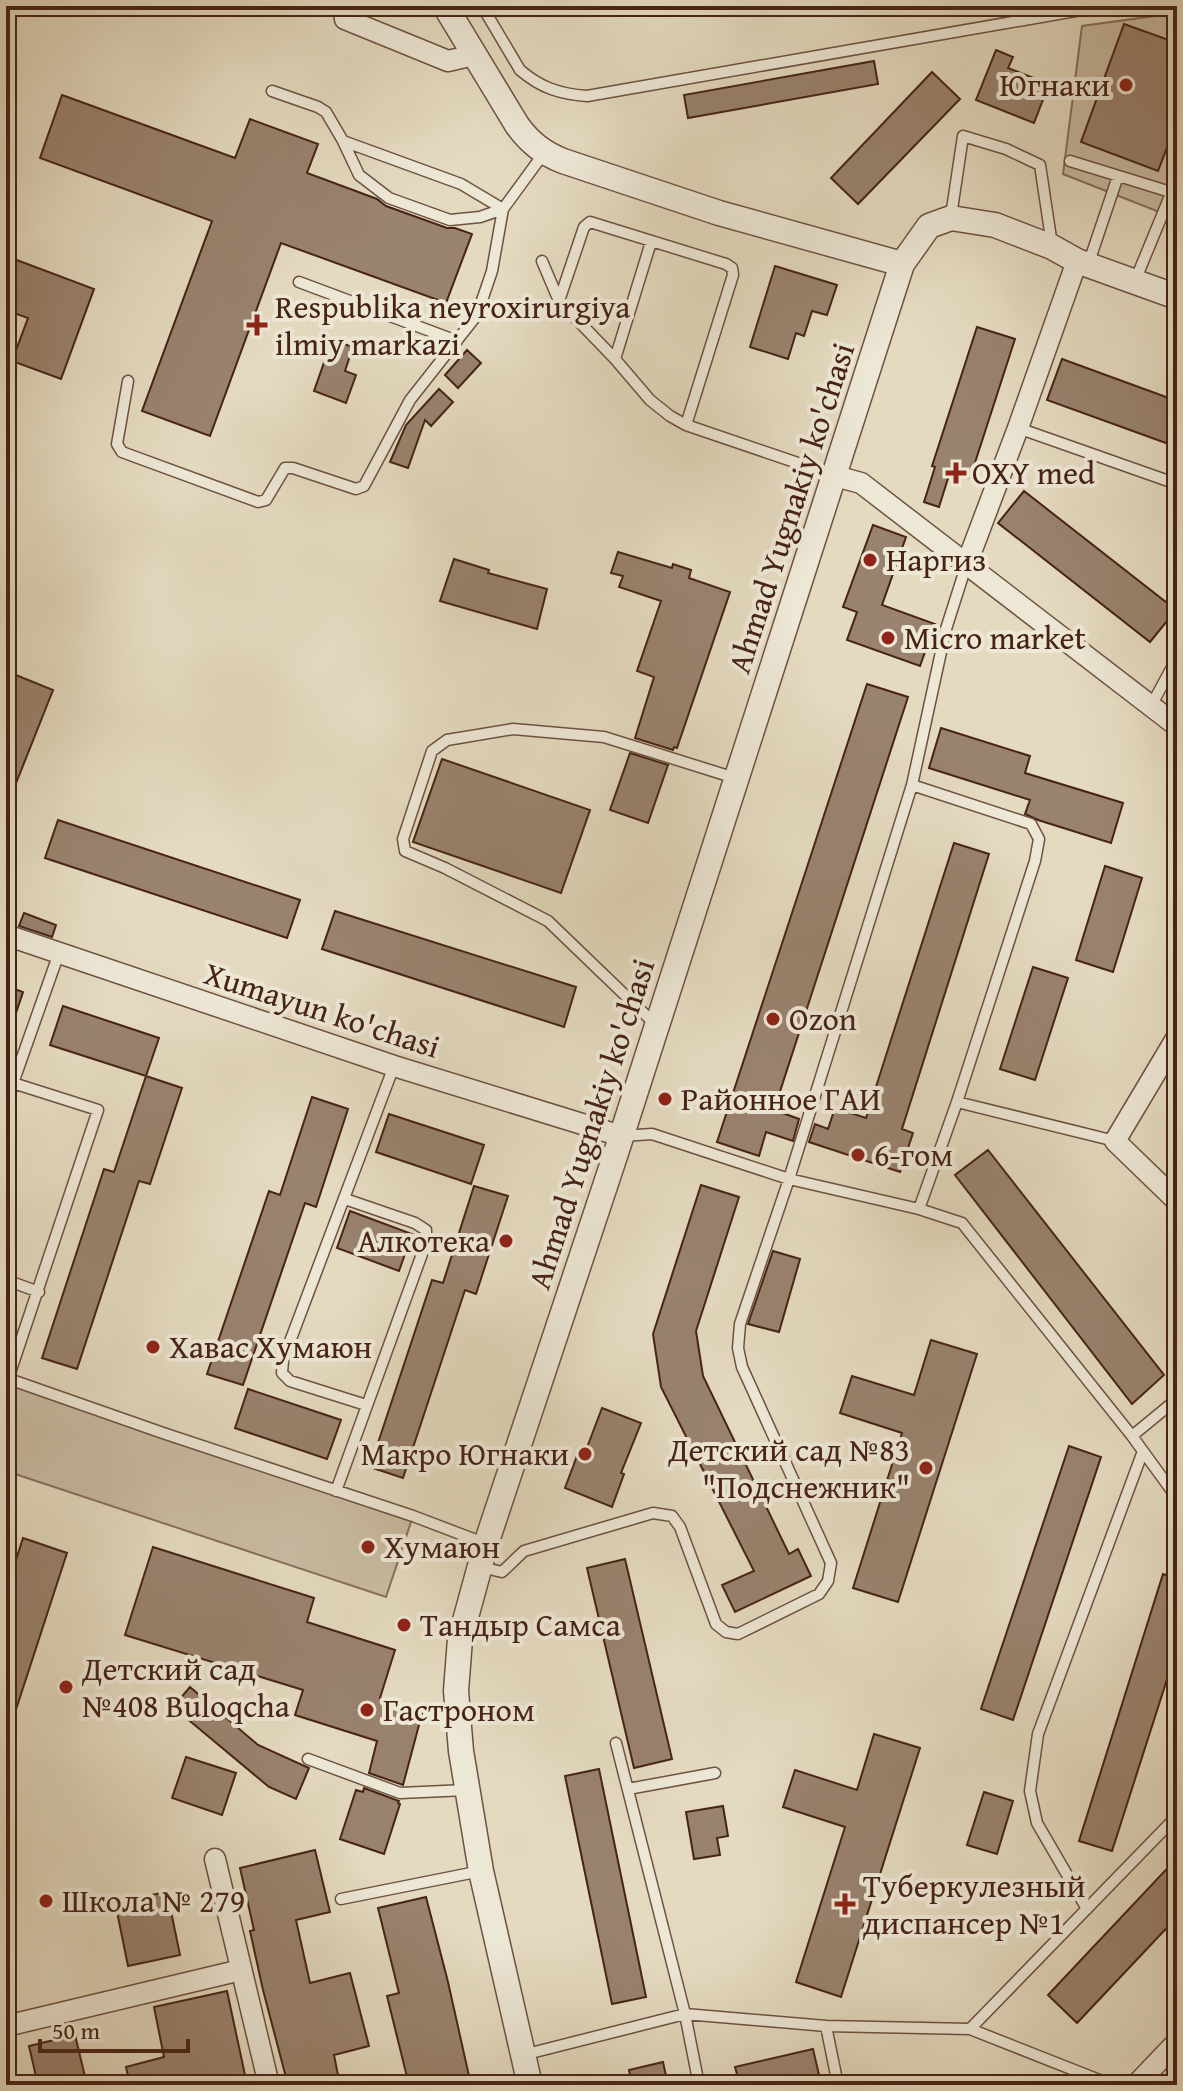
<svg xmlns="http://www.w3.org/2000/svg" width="1183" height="2091" font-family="'Gentium Book Plus',serif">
<rect width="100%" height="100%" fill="#e4dac0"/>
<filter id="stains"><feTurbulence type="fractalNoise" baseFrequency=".0025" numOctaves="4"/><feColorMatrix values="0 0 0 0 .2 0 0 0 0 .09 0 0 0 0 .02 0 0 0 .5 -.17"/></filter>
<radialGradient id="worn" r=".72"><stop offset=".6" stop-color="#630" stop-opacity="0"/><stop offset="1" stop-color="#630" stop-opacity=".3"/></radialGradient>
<path fill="#c9bba3" stroke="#886f5c" stroke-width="2" d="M1177,13V219L1063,174L1082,26Z
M6,1378L413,1516L386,1597L6,1471Z"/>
<path fill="#99826e" stroke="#472316" stroke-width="2" d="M1124,24L1177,43V121L1158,171L1081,142Z
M996,50L1013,57L1008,68L1049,84L1034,123L976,100Z
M874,61L878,84L688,118L684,95Z
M932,72L960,99L858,204L831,178Z
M62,95L235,158L250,119L318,144L307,173L377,199L386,206L447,228H455L472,234L446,303L281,243L210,436L142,411L212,221L40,158Z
M6,256L94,289L61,379L12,361L28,318L6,310Z
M775,266L837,285L827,315L812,311L804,336L796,333L788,359L750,347Z
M977,327L1015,339L970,478L950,472L939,507L924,502L935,467L932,466Z
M332,340L353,347L345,371L356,375L346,403L314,391Z
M467,350L481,363L458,388L445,375Z
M1062,359L1177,401V447L1047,400Z
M439,389L453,402L431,426L425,420L408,468L390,462L406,425Z
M1024,491L1176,610L1150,642L998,523Z
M873,525L906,537L882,605L935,624L920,666L847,640L857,612L843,607Z
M618,552L672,568L673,564L691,570L689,578L730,592L677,748L674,747L673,750L635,738L654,677L637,671L661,601L619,587L623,576L611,573Z
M454,559L489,570L488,573L547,589L537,629L440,601Z
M6,671L53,690L7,806H6Z
M867,684L908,697L774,1110L799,1119L793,1141L766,1132L759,1156L717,1142Z
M941,728L1030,756L1025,773L1123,803L1111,843L1038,820L1025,814L1030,800L929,768Z
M630,753L668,765L648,823L610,810Z
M442,759L590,810L561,893L413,842Z
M58,820L300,900L287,938L45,858Z
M954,843L989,854L902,1129L913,1133L900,1172L809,1142L815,1124L828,1129L835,1108L866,1118Z
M1105,866L1142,878L1113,972L1076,960Z
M335,911L576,987L564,1027L322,949Z
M24,913L56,925L52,937L19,926Z
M1033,967L1068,978L1035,1080L1000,1069Z
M6,986L23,992L9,1034H6Z
M63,1006L159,1038L146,1076L50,1045Z
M146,1076L182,1088L150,1184L139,1181L77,1369L42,1358L104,1169L114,1172Z
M312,1097L348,1109L316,1207L305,1203L243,1385L207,1374L269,1191L280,1195Z
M389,1114L484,1145L471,1184L376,1152Z
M988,1150L1164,1375L1132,1404L955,1175Z
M701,1185L739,1197L696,1331L703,1376L789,1554L798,1549L811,1576L735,1612L722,1585L754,1571L661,1387L653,1334Z
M474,1186L508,1196L476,1294L465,1290L403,1478L370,1467L432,1280L443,1283Z
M350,1211L412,1234L399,1271L337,1248Z
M773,1251L800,1259L779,1332L748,1324Z
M931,1340L977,1354L898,1602L853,1588L902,1433L840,1413L852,1376L914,1395Z
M248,1389L341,1420L327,1459L235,1428Z
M602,1408L641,1423L621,1473L624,1474L612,1507L565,1488L577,1456L583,1458Z
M1069,1446L1101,1457L1013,1720L981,1709Z
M23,1538L67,1553L9,1731L6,1730V1591Z
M153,1547L314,1598L307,1622L395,1650L380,1698L423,1710L403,1785L369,1773L377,1741L295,1715L303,1690L125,1635Z
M625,1559L672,1759L634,1768L587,1568Z
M1163,1574L1177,1579V1648L1112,1851L1079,1841Z
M190,1687L258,1745L309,1768L296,1799L269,1787L173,1707Z
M874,1734L920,1748L841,1997L796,1982L845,1827L783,1807L795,1770L857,1790Z
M186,1757L236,1773L222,1815L172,1798Z
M599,1769L646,1997L612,2004L565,1776Z
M364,1788L399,1801L398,1803L400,1804L384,1854L340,1839L356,1790L363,1792Z
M984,1792L1013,1801L997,1854L967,1845Z
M723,1806L728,1836L717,1838L720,1855L694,1859L686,1812Z
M315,1850L330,1912L296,1920L310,1983L350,1973L369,2046L334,2055L340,2085H288L263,1990L250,1931L254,1930L240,1868Z
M1177,1858V1917L1077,2023L1048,1995Z
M167,1892L180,1955L128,1966L115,1902Z
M426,1897L448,1982L471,2085H409L387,1996L399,1993L378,1908Z
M227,1991L245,2075L197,2085H130L126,2067L164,2057L154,2007Z
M75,2035L87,2085H38L29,2046Z
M813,2049L819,2075L778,2085H740L735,2067Z
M663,2062L668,2085H632L629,2070Z"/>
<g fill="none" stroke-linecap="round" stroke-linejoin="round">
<g stroke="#6e5140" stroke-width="13">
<path id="service" d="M482,6L520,70C541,88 560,94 587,96L1104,6
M272,91L318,107L326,112L343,141L359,175L389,198L450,220L480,217L503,209
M343,141L461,184L503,209
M1070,161L1177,194
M951,216L963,136L1006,149L1040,165L1052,245
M542,261L559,301L615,359L650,400L670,416L686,425L833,475
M1088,265L1118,176
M1135,281L1177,179
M299,282L457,341
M559,301L584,227L590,222L726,264L732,268L733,275L686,425
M615,359L651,242
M128,381L117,444L122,452L258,502L266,500L285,468H293L356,489L364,486L410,400L477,315L492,271L503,209L544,153
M1018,428L1177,484
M1151,706L1177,658
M912,785L1031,824L1039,839L1035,861L957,1102L919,1209
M655,1024L548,921L445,868L405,851L403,839L432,751L447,740L513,729L604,737L735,778
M957,1102L1115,1141
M6,1103L59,953
M622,1136L652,1134L789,1179L919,1209L962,1223L1132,1436L1177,1498
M6,1280L39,1292
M6,1378L163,1433L413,1516L484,1543
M8,1379L98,1110L13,1083
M366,1405L290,1381L282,1373L283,1360L394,1066
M1132,1436L1177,1399
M336,1491L426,1243V1230L415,1223L345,1199
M481,1567L502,1572L524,1551L653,1513L672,1516L680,1527L716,1624L726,1632L738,1634L819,1594L828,1581L831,1563L742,1367L738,1348L740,1324L789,1179L912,785L946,629L967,563
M616,1743L685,2014L699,2085
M308,1759L400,1793L467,1790
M628,1789L715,1773
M341,1899L481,1871
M1087,1909L1037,1823L1030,1791L1038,1734L1143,1451
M826,2026L970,2029L1177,1816
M970,2029L1112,2085
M523,2055L685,2014L826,2026L838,2085"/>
</g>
<g stroke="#6e5140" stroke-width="23">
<path id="minor" d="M343,6L345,19L448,61L474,55
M835,476L861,483L1177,726
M967,563L1018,428L1077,261
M6,935L394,1066L621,1136
M1177,1037L1115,1141L1177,1201
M215,1859L269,2085
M6,2026L241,1970
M1136,2085L1177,2042"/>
</g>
<g stroke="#6e5140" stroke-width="27">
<path id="tertiary" d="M445,6L517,125C530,143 543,153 563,161L719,213L902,264
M530,2085L481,1871L461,1751L456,1691L460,1639L486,1544L616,1153L902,264L929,226L951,218L995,225L1052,247L1077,261L1177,297"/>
</g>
<use href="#service" stroke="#ede7d6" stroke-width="10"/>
<use href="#minor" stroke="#ede7d6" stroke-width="20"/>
<use href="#tertiary" stroke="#ede7d6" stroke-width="24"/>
</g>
<g fill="#8f2418" stroke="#ede7d6" stroke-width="3">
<circle cx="1126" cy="85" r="8"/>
<path d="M253 313h8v8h8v8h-8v8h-8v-8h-8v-8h8z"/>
<path d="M952 461h8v8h8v8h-8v8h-8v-8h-8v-8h8z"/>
<circle cx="870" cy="560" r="8"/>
<circle cx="888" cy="638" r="8"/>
<circle cx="773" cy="1019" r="8"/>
<circle cx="665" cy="1099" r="8"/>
<circle cx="858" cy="1155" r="8"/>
<circle cx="506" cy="1241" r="8"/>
<circle cx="153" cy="1347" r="8"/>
<circle cx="585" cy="1454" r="8"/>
<circle cx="926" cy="1468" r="8"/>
<circle cx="368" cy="1547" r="8"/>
<circle cx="404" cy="1625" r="8"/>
<circle cx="66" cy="1687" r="8"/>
<circle cx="367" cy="1710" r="8"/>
<circle cx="46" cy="1901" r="8"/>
<path d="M841 1892h8v8h8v8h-8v8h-8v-8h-8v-8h8z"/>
</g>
<g text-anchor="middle" stroke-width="8" stroke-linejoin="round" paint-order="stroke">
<g font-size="32" fill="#472316" stroke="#ede7d6" text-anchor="start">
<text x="1110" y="96" text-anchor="end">Югнаки</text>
<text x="275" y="318">Respublika neyroxirurgiya<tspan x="275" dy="37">ilmiy markazi</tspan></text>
<text x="972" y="484">OXY med</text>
<text x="886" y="571">Наргиз</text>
<text x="904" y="649">Micro market</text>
<text x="789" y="1030">Ozon</text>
<text x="681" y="1110">Районное ГАИ</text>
<text x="874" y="1166">6-гом</text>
<text x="490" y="1252" text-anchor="end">Алкотека</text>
<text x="169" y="1358">Хавас Хумаюн</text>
<text x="910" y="1461" text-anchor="end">Детский сад №83<tspan x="910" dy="37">"Подснежник"</tspan></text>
<text x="569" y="1465" text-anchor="end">Макро Югнаки</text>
<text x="384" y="1558">Хумаюн</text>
<text x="420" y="1636">Тандыр Самса</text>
<text x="82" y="1680">Детский сад<tspan x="82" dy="37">№408 Buloqcha</tspan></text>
<text x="383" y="1721">Гастроном</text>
<text x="863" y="1897">Туберкулезный<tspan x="863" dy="37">диспансер №1</tspan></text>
<text x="62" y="1912">Школа № 279</text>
</g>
<g font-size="32" fill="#472316" stroke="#ede7d6">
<text transform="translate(791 508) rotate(-72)" y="11">Ahmad Yugnakiy ko'chasi</text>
<text transform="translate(322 1010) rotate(18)" y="11">Xumayun ko'chasi</text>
<text transform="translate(591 1124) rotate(-72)" y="11">Ahmad Yugnakiy ko'chasi</text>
</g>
</g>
<rect width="1183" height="2091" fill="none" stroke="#e4dac0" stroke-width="32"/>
<rect x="8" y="8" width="1167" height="2075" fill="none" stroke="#472316" stroke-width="4"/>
<rect x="16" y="16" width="1151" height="2059" fill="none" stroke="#472316" stroke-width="2"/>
<path d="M40 2039v12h148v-12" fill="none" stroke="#472316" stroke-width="4"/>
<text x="52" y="2039" font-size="24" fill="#472316" stroke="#ede7d6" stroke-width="6" paint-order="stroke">50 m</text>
<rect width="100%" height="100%" filter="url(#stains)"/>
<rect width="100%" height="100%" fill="url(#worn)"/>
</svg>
